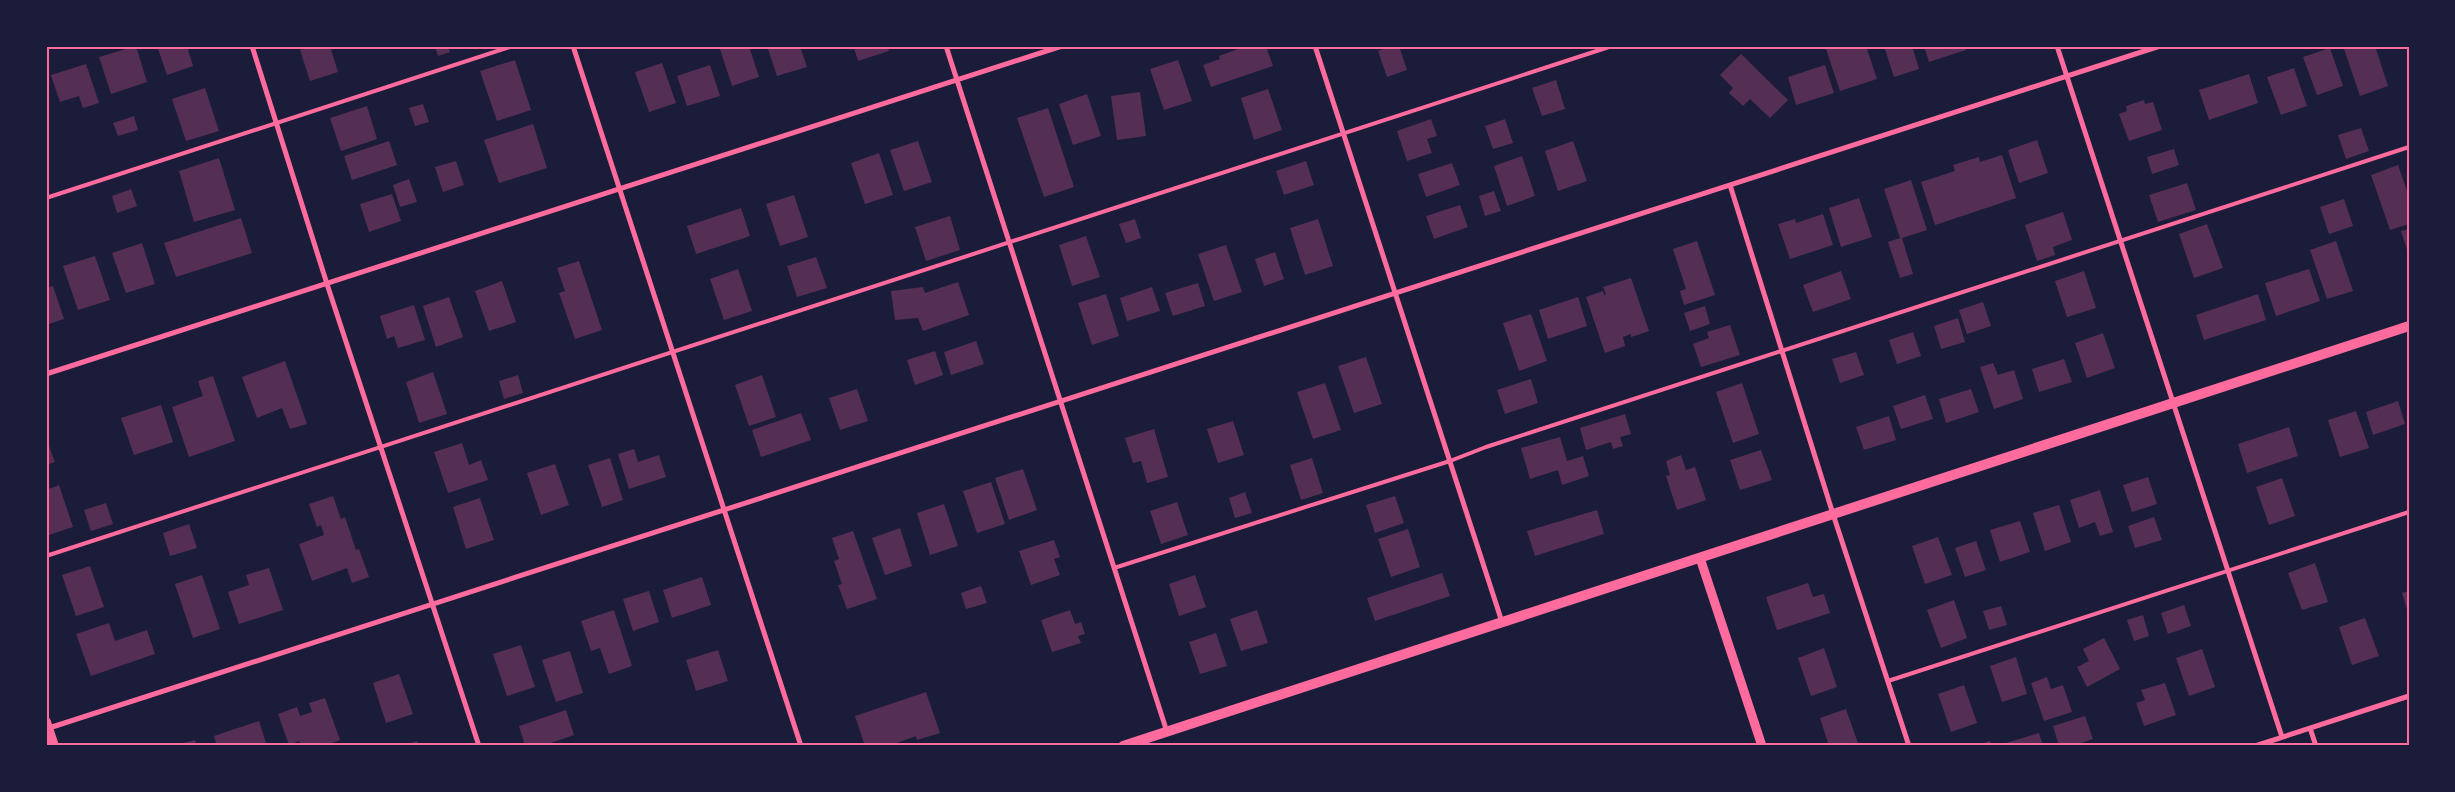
<svg xmlns="http://www.w3.org/2000/svg" width="2455" height="792" font-family="Signika,sans-serif">
<rect width="100%" height="100%" fill="#1b1b3a"/>
<path fill="#542f53" d="M136,46L147,82L111,94L99,57Z
M157,46H187L193,66L167,75Z
M312,46H330L338,72L310,81L300,50Z
M435,46H448L450,52L438,56Z
M719,46H749L759,77L732,86Z
M767,46H800L807,67L777,76Z
M848,46H887L889,51L858,61L854,48L850,50Z
M1266,46L1273,66L1211,87L1203,65L1220,59L1219,56L1246,46Z
M1391,46H1399L1407,70L1387,77L1378,51Z
M1825,46H1866L1877,79L1840,91Z
M1884,46H1912L1919,69L1894,77Z
M1924,46H1965L1966,50L1929,62Z
M2343,46H2375L2388,86L2360,96Z
M2330,48L2343,86L2317,95L2303,57Z
M1741,54L1788,100L1770,118L1750,99L1743,106L1729,93L1733,88L1720,75Z
M515,60L531,110L497,121L480,71Z
M1178,60L1192,101L1164,110L1150,69Z
M662,63L676,103L649,112L635,72Z
M86,64L99,103L83,108L79,96L60,102L51,75Z
M710,65L720,96L687,106L677,76Z
M1825,65L1834,93L1796,105L1788,77Z
M2294,68L2307,106L2281,115L2267,77Z
M2249,74L2258,103L2209,120L2199,90Z
M1556,80L1565,109L1542,116L1532,88Z
M205,88L219,131L186,141L172,99Z
M1268,89L1282,130L1254,140L1241,98Z
M1140,92L1146,136L1117,140L1111,96Z
M1087,94L1101,136L1073,145L1059,104Z
M2144,100L2145,104L2153,102L2162,130L2129,141L2119,114L2127,111L2126,106Z
M423,104L429,122L415,126L409,108Z
M367,106L377,139L341,151L330,118Z
M1048,108L1074,187L1044,197L1017,118Z
M134,116L138,130L118,136L113,123Z
M1431,119L1437,136L1427,139L1432,153L1407,161L1397,131Z
M1505,119L1513,143L1493,149L1485,126Z
M533,124L547,168L499,183L484,140Z
M2361,128L2369,151L2346,159L2338,135Z
M2037,140L2048,173L2019,183L2008,150Z
M389,141L397,165L352,180L344,156Z
M918,141L932,182L904,191L890,150Z
M1573,141L1587,181L1558,191L1545,151Z
M2174,149L2179,165L2152,174L2147,157Z
M879,153L893,195L865,204L851,163Z
M2002,155L2016,198L1935,225L1921,182L1955,171L1953,165L1979,157L1980,162Z
M1522,156L1535,196L1507,206L1494,166Z
M219,158L235,210L194,222L179,171Z
M456,161L464,185L443,192L435,167Z
M1306,161L1314,185L1284,195L1276,171Z
M1452,163L1460,185L1426,197L1418,174Z
M2398,165L2409,196V224L2390,230L2371,175Z
M409,179L417,202L400,207L393,185Z
M1911,180L1927,230L1902,238L1913,274L1900,278L1888,242L1900,238L1884,189Z
M2187,183L2196,210L2158,222L2149,195Z
M131,189L137,206L117,213L112,196Z
M1494,191L1501,211L1485,216L1479,196Z
M392,194L401,221L369,232L360,204Z
M794,195L808,237L780,246L766,204Z
M1859,198L1872,237L1841,247L1829,208Z
M2344,199L2353,226L2329,234L2320,207Z
M1460,205L1468,227L1434,239L1426,216Z
M741,208L750,236L696,254L687,226Z
M2063,212L2072,240L2053,247L2055,255L2037,261L2025,225Z
M1823,214L1833,245L1790,259L1778,224L1795,219L1796,223Z
M950,216L960,250L926,261L915,227Z
M241,218L252,253L176,277L164,243Z
M1135,219L1141,238L1126,243L1119,224Z
M1318,219L1333,266L1305,275L1290,228Z
M2207,224L2223,268L2194,278L2179,234Z
M2409,229V253H2408L2401,231Z
M1086,236L1100,277L1072,286L1059,245Z
M1697,241L1715,295L1684,305L1680,291L1686,289L1673,249Z
M2336,241L2353,291L2327,299L2310,250Z
M142,243L155,284L126,293L112,253Z
M1226,245L1242,292L1214,301L1198,254Z
M1275,252L1284,279L1264,286L1255,259Z
M95,256L110,300L78,310L63,266Z
M816,257L827,288L797,297L787,266Z
M579,261L602,330L575,339L559,293L565,291L557,268Z
M738,269L752,311L724,320L710,279Z
M2309,269L2320,301L2276,316L2265,283Z
M1841,271L1851,299L1813,312L1803,285Z
M2084,271L2096,308L2067,317L2055,281Z
M1631,278L1649,331L1631,337V334L1623,337L1625,346L1605,353L1586,297L1603,291L1604,295L1606,294L1603,287Z
M502,281L516,322L489,331L475,291Z
M958,282L969,315L923,331L918,318L895,320L891,291L923,287L925,293Z
M1198,283L1205,306L1173,316L1165,293Z
M53,286L64,319L46,325V288Z
M1152,287L1160,311L1127,321L1120,298Z
M1106,294L1119,336L1092,345L1078,303Z
M2258,294L2266,320L2204,340L2196,315Z
M449,297L463,337L436,347L423,306Z
M1578,297L1587,326L1548,339L1539,310Z
M1983,302L1991,326L1967,334L1959,310Z
M414,305L425,340L398,348L394,336L387,339L380,316Z
M1705,306L1710,324L1690,331L1684,313Z
M1531,314L1547,361L1519,371L1503,323Z
M1958,318L1965,342L1941,349L1934,326Z
M1730,325L1740,355L1701,367L1693,344L1709,338L1707,332Z
M1913,332L1921,356L1897,364L1889,340Z
M2103,333L2115,368L2087,378L2075,343Z
M976,341L984,364L951,375L944,352Z
M935,351L943,375L915,385L907,360Z
M1856,352L1864,375L1840,383L1832,359Z
M1366,357L1382,404L1354,413L1338,366Z
M2064,359L2072,382L2039,392L2032,369Z
M285,361L307,424L290,429L282,408L257,418L242,377Z
M1993,363L1998,375L2014,370L2023,399L1994,409L1980,367Z
M433,372L447,414L419,423L406,382Z
M518,375L523,393L504,399L499,381Z
M762,375L776,417L749,426L735,385Z
M213,376L235,441L189,457L172,407L203,396L198,381Z
M1531,379L1538,403L1505,414L1497,390Z
M1325,383L1341,430L1313,439L1297,392Z
M1742,383L1759,434L1733,443L1716,392Z
M857,389L868,421L840,430L829,398Z
M1971,389L1979,412L1946,423L1939,399Z
M1925,395L1933,419L1901,429L1893,406Z
M2398,401L2405,424L2373,435L2366,412Z
M161,405L173,442L134,455L121,418Z
M2356,411L2369,448L2340,457L2328,420Z
M801,413L811,440L761,457L752,430Z
M1625,414L1631,434L1620,437L1623,446L1613,449L1611,442L1586,450L1580,428Z
M1889,416L1896,440L1864,450L1856,427Z
M1233,421L1244,455L1218,463L1207,429Z
M2289,427L2298,456L2247,473L2238,444Z
M1154,429L1168,477L1147,483L1141,461L1133,463L1125,438Z
M1560,437L1567,461L1583,456L1589,476L1562,485L1558,470L1530,479L1521,448Z
M46,438L55,462L46,465Z
M462,443L469,465L481,460L488,480L448,493L434,452Z
M634,449L638,462L659,455L666,477L629,489L618,454Z
M1761,450L1772,480L1740,490L1730,460Z
M1681,455L1686,470L1695,467L1706,500L1677,510L1666,476L1670,475L1666,461Z
M610,458L623,500L602,507L588,465Z
M1312,458L1323,493L1301,500L1290,465Z
M555,464L569,505L541,515L527,473Z
M1023,469L1037,510L1009,520L995,478Z
M2148,477L2157,504L2132,512L2123,485Z
M2282,478L2295,516L2269,525L2256,487Z
M991,482L1005,524L977,533L963,491Z
M59,485L73,527L46,536V490Z
M2100,490L2113,532L2100,536L2095,522L2079,528L2070,500Z
M1245,492L1252,513L1235,518L1229,498Z
M333,496L341,519L345,517L356,550L359,549L369,577L352,583L347,568L312,581L299,544L324,535L321,525L317,527L309,504Z
M1395,496L1404,523L1375,533L1366,505Z
M480,498L494,540L466,549L453,507Z
M1177,502L1188,535L1161,544L1150,511Z
M106,503L113,524L91,531L84,510Z
M944,504L958,546L930,555L917,513Z
M2059,505L2071,542L2045,551L2033,513Z
M1597,510L1604,534L1535,556L1527,531Z
M2154,517L2162,540L2135,548L2128,526Z
M2020,521L2030,552L2000,562L1990,530Z
M189,524L197,548L170,556L163,533Z
M900,528L912,566L885,575L872,538Z
M1408,529L1420,567L1391,577L1378,539Z
M853,531L877,599L847,609L838,585L842,584L834,561L839,559L832,538Z
M1938,537L1952,575L1925,584L1912,546Z
M1054,540L1060,557L1054,559L1060,575L1031,585L1019,551Z
M1976,541L1986,570L1965,577L1955,548Z
M2315,563L2328,602L2302,610L2288,573Z
M90,566L104,607L76,616L62,575Z
M269,568L283,610L239,624L228,592L249,585L246,575Z
M1442,573L1450,596L1375,621L1367,598Z
M202,575L220,629L193,638L175,584Z
M1195,575L1206,607L1179,616L1169,584Z
M702,577L711,605L672,618L663,590Z
M1808,583L1813,597L1824,594L1830,613L1777,630L1766,597Z
M981,586L987,603L966,609L961,593Z
M649,591L659,622L633,631L623,599Z
M2409,591V613H2408L2402,593Z
M1954,600L1967,638L1941,648L1927,610Z
M2184,605L2191,626L2168,634L2161,613Z
M2001,606L2007,625L1989,630L1983,611Z
M614,610L632,666L609,674L600,648L591,651L581,621Z
M1070,610L1075,624L1081,622L1085,634L1078,636L1081,643L1052,652L1041,620Z
M1257,610L1268,643L1241,651L1230,619Z
M2143,615L2149,636L2134,641L2127,620Z
M2365,618L2379,656L2352,665L2339,627Z
M109,623L115,641L147,630L155,654L91,676L76,634Z
M1216,633L1227,666L1200,674L1189,642Z
M2104,638L2120,669L2087,687L2077,667L2089,661L2083,649Z
M521,645L535,687L507,696L493,654Z
M1824,648L1837,687L1811,696L1798,658Z
M2202,649L2215,687L2189,696L2176,658Z
M718,650L728,681L696,691L686,660Z
M570,651L583,693L556,702L542,660Z
M2016,657L2027,694L2002,702L1990,666Z
M399,674L413,714L386,723L373,683Z
M2047,677L2051,689L2063,685L2072,712L2044,721L2031,683Z
M2165,683L2176,715L2144,726L2136,703L2145,700L2141,690Z
M1964,685L1977,723L1951,732L1938,694Z
M926,692L940,733L917,740L916,736L897,743L899,746H865L855,716Z
M325,698L340,740L324,746H301L299,741L289,745L278,714L297,707L300,716L312,712L309,703Z
M1846,709L1859,746H1829L1820,718Z
M566,710L574,735L542,746H525L519,726Z
M2085,716L2093,739L2072,746H2059L2053,726Z
M259,721L267,746H217L214,736Z
M2039,733L2043,746H2007L2006,743Z
M195,740L197,746H176V745Z
M417,741L419,746H404V745Z
M1990,741L1992,746H1977V745Z"/>
<g fill="none" stroke-linecap="round" stroke-linejoin="round">
<path stroke="#ff6b9d" stroke-width="4" d="M46,198L513,46
M46,556L1612,46
M1114,568L1450,461L1486,447L2409,147
M1888,681L2409,512"/>
<path stroke="#ff6b9d" stroke-width="5" d="M252,46L327,284L479,746
M573,46L801,746
M946,46L1167,732
M1315,46L1502,622
M2057,46L2282,737
M1730,185L1833,514L1909,746
M46,374L1062,46
M49,728L2160,46
M2310,728L2316,746
M2255,746L2409,696"/>
<path stroke="#ff6b9d" stroke-width="9" d="M1700,558L1762,746"/>
<path stroke="#ff6b9d" stroke-width="10" d="M46,722L54,746
M1123,746L2409,326"/>
</g>
<rect width="2455" height="792" fill="none" stroke="#1b1b3a" stroke-width="95"/>
<rect x="48" y="48" width="2360" height="696" fill="none" stroke="#ff6b9d" stroke-width="2"/>
</svg>
